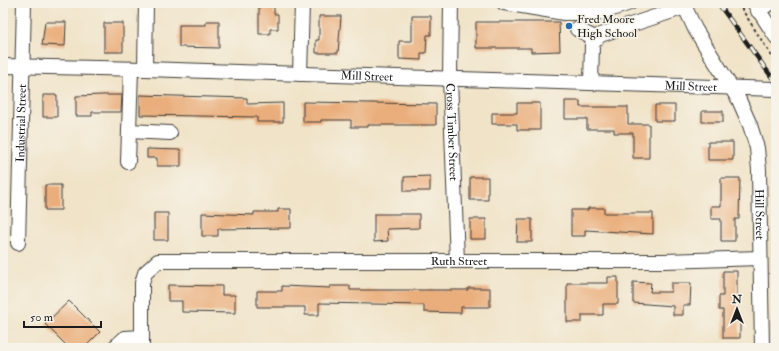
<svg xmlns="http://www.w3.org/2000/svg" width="779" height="351" font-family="'IM FELL Double Pica',serif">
<rect width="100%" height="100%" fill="#f7f3e8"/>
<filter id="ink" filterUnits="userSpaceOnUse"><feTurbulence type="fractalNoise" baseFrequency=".025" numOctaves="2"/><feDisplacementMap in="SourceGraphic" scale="8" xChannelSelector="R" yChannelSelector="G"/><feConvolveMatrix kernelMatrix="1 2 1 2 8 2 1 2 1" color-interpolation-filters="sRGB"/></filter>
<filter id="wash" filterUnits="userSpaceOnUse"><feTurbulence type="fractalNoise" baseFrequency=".012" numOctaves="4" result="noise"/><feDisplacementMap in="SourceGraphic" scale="16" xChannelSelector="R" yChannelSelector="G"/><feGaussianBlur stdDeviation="0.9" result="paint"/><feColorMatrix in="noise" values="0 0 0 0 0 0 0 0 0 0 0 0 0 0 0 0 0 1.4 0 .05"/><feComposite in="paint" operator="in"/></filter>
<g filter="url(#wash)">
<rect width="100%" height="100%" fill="#f0e3c7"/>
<g id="blocks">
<path fill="#eaae7b" d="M259,3H274V14H278V29H270V34H259Z
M319,16H341L338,53H316V40H319Z
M412,16H431V35H427L426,53H421V60L399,59V41H412Z
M206,21H219V48L179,47V25H206Z
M45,22H66L65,46L42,45Z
M476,22H559L560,51L531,52V48H476Z
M104,23H123V52H104Z
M43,95H57V117H43Z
M103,95H122L121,112H92V116H76V96Z
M140,95L247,98V104L283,103V122H257V117L140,115Z
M565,101H580V107H628V124H649V158H633V133H614V129H587V119H565Z
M303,102L436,104V125H368V127H351V120H321V122H303Z
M517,103H540V130H517V124H492V113H517Z
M655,105H675V121H655Z
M702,111H723V122H702Z
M708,142H733V160H708Z
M147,149L181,150V166H157V158H147Z
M430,176V191H404V177Z
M470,177H488V200H470Z
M721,178H740L739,219H735V241H721V219H711V206H721Z
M45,185H61V210H45Z
M588,208H604V213H653V234L585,230V236H571V210H588Z
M278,209H291V228L218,229V236H202V213L254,215V212H278Z
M154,213H168V240H154Z
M374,214H419V228L387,229L388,241L374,242Z
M470,219H486V239H470Z
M518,219H532V242H517Z
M723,271H737V322H740V338H723V310H719V296H723Z
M608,277H618V304H603V315H582V322H567V283H608Z
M633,282L651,283L650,292H671V283H691L690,305H683V315H673V306L633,303Z
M168,285L222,286V295H235V313L182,312V301H168Z
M282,286L330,288V286H350V290H468V288H490V307H461V313L424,312V305L319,303V315H305V307H257V291H282Z
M69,301L100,332L84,348H69L45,324Z"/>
</g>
</g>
<g filter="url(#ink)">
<use href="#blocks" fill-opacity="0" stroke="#3c3a36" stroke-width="1"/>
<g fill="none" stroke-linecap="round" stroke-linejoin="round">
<g stroke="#3c3a36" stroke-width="16">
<g id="minor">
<path id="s1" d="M451,3L450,78L457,261"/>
<path d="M504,3L564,13H600L630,3"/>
<path id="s2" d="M683,3L695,29L739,100L750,125L757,148L759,170L762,348"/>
<path d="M754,3L776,37"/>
<path d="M758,11L770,3"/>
<path d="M577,29L595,38"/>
<path id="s3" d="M3,66L145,69L776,89"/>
<path d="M145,69L146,3"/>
<path d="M300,74L302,3"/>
<path d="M591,83L592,44L600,35L685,7"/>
<path d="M129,131L170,133"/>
<path d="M128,162L131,69"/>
<path id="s4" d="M18,243L24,3"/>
<path d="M114,348L125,338L142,337"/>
<path id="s5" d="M142,348V283L145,273L158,261H665L760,258"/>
</g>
</g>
<path stroke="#3c3a36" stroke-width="2" stroke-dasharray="3 3" stroke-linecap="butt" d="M738,3L776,63"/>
<use href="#minor" stroke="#fff" stroke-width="14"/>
<g stroke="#1c1c1c" stroke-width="4.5">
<path id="rail" d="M718,3L776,83"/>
</g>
<use href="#rail" stroke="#f7f3e8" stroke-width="3" stroke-dasharray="9" stroke-linecap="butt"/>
</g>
</g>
<circle fill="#1f6fb2" stroke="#f7f3e8" stroke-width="1.5" cx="569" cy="26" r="4"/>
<g text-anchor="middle" stroke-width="3" stroke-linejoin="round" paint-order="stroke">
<g font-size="12" fill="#1c1c1c" stroke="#f7f3e8" text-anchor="start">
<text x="577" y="23">Fred Moore<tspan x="577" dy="14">High School</tspan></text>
</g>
<g font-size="12" fill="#1c1c1c" stroke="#f7f3e8">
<text dy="4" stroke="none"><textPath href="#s3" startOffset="364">Mill Street</textPath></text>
<text dy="4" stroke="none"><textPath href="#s3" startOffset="688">Mill Street</textPath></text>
<text dy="4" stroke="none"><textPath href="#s4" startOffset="120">Industrial Street</textPath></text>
<text dy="4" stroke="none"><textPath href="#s1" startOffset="129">Cross Timber Street</textPath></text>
<text dy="4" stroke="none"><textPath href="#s2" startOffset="230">Hill Street</textPath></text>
<text dy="4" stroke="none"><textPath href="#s5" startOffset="394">Ruth Street</textPath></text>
</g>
</g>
<rect width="779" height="351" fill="none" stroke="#f7f3e8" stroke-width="16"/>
<g transform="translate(737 309)" stroke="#f7f3e8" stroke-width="3" paint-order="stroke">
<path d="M0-3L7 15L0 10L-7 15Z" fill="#1c1c1c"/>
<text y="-6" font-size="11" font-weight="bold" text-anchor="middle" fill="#1c1c1c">N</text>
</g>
<path d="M24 321v6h77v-6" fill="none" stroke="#1c1c1c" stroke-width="2"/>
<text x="30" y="321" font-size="12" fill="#1c1c1c" stroke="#f7f3e8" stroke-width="3" paint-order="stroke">50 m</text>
</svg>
